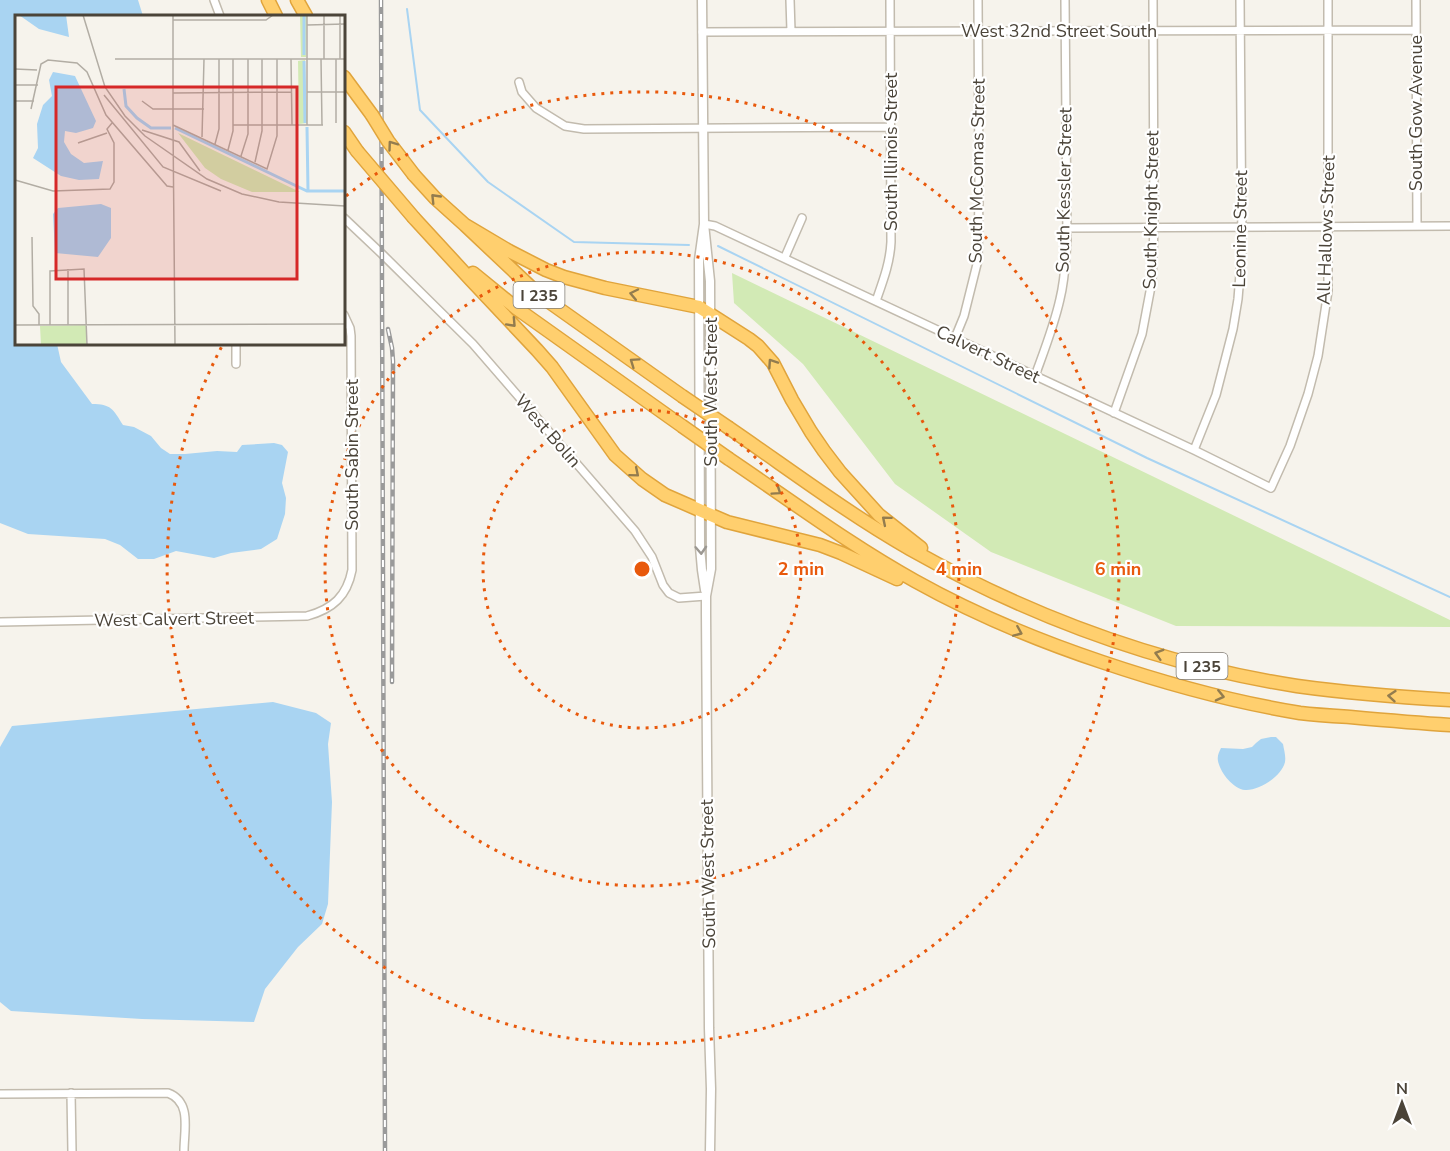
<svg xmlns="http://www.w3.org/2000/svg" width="1450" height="1151" font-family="'Nunito Sans',sans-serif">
<rect width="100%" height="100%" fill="#f6f3ec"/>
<path fill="#d2eab5" d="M732,273L1450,620V627L1176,626L991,552L895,484L803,364L734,303Z"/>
<path fill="#a9d4f2" d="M0,0H138L143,16H16V344H57L61,362L92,404C111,404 113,409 123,425L134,427L151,436L161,448L170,454H185L217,451L237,452L242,445L274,443L282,445L288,452L282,483L286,498L285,514L277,539L261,549L231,553L214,558L176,551L154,559H138L120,545L105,539L28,534L0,523Z
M273,702L316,713L331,723L328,744L332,802L328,904L322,924L298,947L265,989L254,1022L142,1019L11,1011L0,1002V747L12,726Z
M1271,737H1276L1283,744C1284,750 1286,756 1285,762C1282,776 1259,791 1245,790C1233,789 1220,772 1218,761C1217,756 1219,752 1221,748L1243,749L1252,747L1256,743L1261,739Z"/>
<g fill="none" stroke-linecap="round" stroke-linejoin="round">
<path stroke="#a9d4f2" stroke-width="2" d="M407,9L420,110L488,182L574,242L689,245
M718,246L1147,458L1450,597"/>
<g stroke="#c2bbae" stroke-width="10">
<path id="minor" d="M214,0L220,16
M790,0L791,31
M1416,0L1417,226
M702,32L1416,30
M519,82L522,92L536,108L565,126L584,129L891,127
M344,218L382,254L473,344L635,531L652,557L663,585L669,593L679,598L706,596
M704,224L715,226L1194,450L1271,488L1290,446L1308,394L1318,356L1328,291V0
M1066,228L1450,226
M785,257L802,218
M876,301C883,281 890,263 891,242L890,0
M955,338L964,316L978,260L979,191L978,0
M236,344V364
M1035,376C1044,351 1054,326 1060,299C1065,279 1066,258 1067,238L1065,0
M1114,413L1142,334L1152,281L1154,227L1153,0
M1194,450L1216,395L1233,329L1238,299L1242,249L1240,0
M0,622L307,616C333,609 347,596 352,570L351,336L350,328L344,315
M71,1093L72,1151
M0,1094L168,1093C192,1102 184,1130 184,1151"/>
</g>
<g stroke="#c2bbae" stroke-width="11">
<path id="tertiary" d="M702,0L704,224L699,260L700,547L702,570L705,590
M704,224L710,281L711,569L706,596V613L709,1028L711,1089L710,1151"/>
</g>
<g stroke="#e0a43c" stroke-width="15">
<path id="motorway" d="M268,0L276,16
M297,0L306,16
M344,77L372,115
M344,132L357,151
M414,175L435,198L465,225L538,294L682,396
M414,218L471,280L537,350L552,367L615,455L642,479L665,495L727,522L820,545L841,553L897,579
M465,225L509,251L546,270L564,277L605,288L699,307L749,339L758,346L773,363L792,400L811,432L824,451L840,472L879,515L921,548
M473,273L516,308L682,426
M729,428C789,469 847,513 910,549C1029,616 1161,665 1297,686C1347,693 1399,697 1450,700
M729,459C790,500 850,545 915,581C976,615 1036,640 1102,662C1167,684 1233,702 1300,713C1317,715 1334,716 1350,717C1383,720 1417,723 1450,725"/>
</g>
<use href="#minor" stroke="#fff" stroke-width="7"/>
<use href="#tertiary" stroke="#fff" stroke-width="8"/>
<use href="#motorway" stroke="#ffcf6e" stroke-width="12"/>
<g stroke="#9a9a9a" stroke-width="4.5">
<path id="rail" d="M381,0L385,1151
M388,329L392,348L393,361L392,682"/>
</g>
<use href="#rail" stroke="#fff" stroke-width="2" stroke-dasharray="7" stroke-linecap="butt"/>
<g stroke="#e0a43c" stroke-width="15" stroke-linecap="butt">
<path id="motorway-bridge" d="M372,115L388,141L414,175
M357,151L414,218
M682,396L729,428
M682,426L729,459"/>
</g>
<use href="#motorway-bridge" stroke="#ffcf6e" stroke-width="12"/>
</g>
<defs><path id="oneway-chevron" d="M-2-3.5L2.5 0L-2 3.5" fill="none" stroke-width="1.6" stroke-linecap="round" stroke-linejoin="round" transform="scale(1.5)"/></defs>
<g stroke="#937c4e">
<use href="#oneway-chevron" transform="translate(392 145) rotate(-126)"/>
<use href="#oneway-chevron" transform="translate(435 198) rotate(-134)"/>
<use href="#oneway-chevron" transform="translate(634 294) rotate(-168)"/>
<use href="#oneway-chevron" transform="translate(512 323) rotate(47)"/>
<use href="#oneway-chevron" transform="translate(634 362) rotate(-145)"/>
<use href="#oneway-chevron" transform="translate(772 363) rotate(-124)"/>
<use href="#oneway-chevron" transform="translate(635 473) rotate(40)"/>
<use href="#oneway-chevron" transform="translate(777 491) rotate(34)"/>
<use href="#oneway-chevron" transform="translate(886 520) rotate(-140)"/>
<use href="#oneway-chevron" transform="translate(1018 632) rotate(23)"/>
<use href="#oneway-chevron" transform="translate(1159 654) rotate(-164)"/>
<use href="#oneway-chevron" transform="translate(1220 696) rotate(13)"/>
<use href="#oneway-chevron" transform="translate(1392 696) rotate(-175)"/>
</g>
<use stroke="#9c9892" href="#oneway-chevron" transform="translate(701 550) rotate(87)"/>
<g fill="none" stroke="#e8590c" stroke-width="3" stroke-dasharray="3 6">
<circle cx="642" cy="569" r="159"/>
<circle cx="642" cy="569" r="317"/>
<path d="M346 196A476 476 0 1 1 222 346"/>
</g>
<g text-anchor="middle" stroke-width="4.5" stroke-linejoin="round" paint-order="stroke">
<g fill="#fff" stroke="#817c74" stroke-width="1.5">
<rect x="513.5" y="282" width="51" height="26" rx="4.5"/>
<rect x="1176.5" y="653" width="51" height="26" rx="4.5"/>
</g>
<g font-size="16" font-weight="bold" fill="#4b4439">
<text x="539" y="301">I 235</text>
<text x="1202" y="672">I 235</text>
</g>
<g font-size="18" fill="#4b4439" stroke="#fff">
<text x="1059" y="37">West 32nd Street South</text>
<text transform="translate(1416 113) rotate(-90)" y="6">South Gow Avenue</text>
<text transform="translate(891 152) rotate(-90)" y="6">South Illinois Street</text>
<text transform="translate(977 171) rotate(-89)" y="6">South McComas Street</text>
<text transform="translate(1064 190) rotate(-89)" y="6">South Kessler Street</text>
<text transform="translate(1151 210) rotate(-89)" y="6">South Knight Street</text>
<text transform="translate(1240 229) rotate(-89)" y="6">Leonine Street</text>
<text transform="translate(1326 230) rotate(-88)" y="6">All Hallows Street</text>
<text transform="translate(988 354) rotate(25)" y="6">Calvert Street</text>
<text transform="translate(711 392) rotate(-90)" y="6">South West Street</text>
<text transform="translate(548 431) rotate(49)" y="6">West Bolin</text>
<text transform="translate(352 455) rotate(-90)" y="6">South Sabin Street</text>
<text transform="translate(174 619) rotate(-1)" y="6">West Calvert Street</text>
<text transform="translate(708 874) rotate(-91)" y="6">South West Street</text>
</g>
</g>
<g transform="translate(15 15)">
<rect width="330" height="330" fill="#f6f3ec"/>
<path d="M285,0H292L291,42H286ZM290,45L292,108L284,109L283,46ZM163,118L285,177H237L206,164L190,153ZM71,310V330H26L25,311Z" fill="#d2eab5"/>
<path d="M4,0H51L54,22L24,14ZM38,57L60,61L81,106L78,113L61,118L50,116L49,127L56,139L69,148L88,146L84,164L64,165L46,161L18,143L23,133L22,109L28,90L37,81L34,65ZM86,189L96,193V223L83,242L40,238L38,199L43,193Z" fill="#a9d4f2"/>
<path fill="none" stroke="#a9d4f2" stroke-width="3" d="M289,40V0M289,46L290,108M109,74L111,91L122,103L136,113H156M292,112L293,176M160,113L292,176H330"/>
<path fill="none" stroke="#b2ada4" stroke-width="1.5" d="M68,0L90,72L110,101L130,121L192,164L227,179L264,187L330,191M309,0V44M325,0V44M158,5H251L258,0M292,10L330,9M100,44H330M276,44L277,110M306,44L307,110M321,44V108M0,54L22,55M0,70H23M292,77H330M158,78L277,77M89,80L148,152L206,176M0,86H19M127,86L138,94H189M16,94L26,49L33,45L62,48L72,57L91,100L152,171L158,172M158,110L160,330M158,110L252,154L262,121V44M218,110H308M292,110V0M158,111V0M127,115L164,127L185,156M187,122L189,44M63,128L92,118M200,129L204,114V44M213,135L218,116V44M226,141L233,119V44M240,147L247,116V44M0,165L38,176L95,174L99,167V128L92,114L97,108M17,222L18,291L24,299V310M53,254V310M0,310L330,309M35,310V256L69,254L72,330"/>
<path fill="#d62828" fill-opacity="0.15" stroke="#d62828" stroke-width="3" d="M41,72H282V264H41Z"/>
<rect width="330" height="330" fill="none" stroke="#4b4439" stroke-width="3"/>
</g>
<circle cx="642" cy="569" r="9" fill="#e8590c" stroke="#fff" stroke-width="3"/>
<g font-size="18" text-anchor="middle" font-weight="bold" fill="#e8590c" stroke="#fff" stroke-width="4.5" stroke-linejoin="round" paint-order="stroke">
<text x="801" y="575">2 min</text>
<text x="959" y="575">4 min</text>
<text x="1118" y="575">6 min</text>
</g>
<g transform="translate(1402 1103)" stroke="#ffffff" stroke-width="4.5" paint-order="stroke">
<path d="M0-4.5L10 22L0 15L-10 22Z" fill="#4b4439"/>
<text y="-9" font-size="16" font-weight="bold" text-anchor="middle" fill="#4b4439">N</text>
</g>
</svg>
